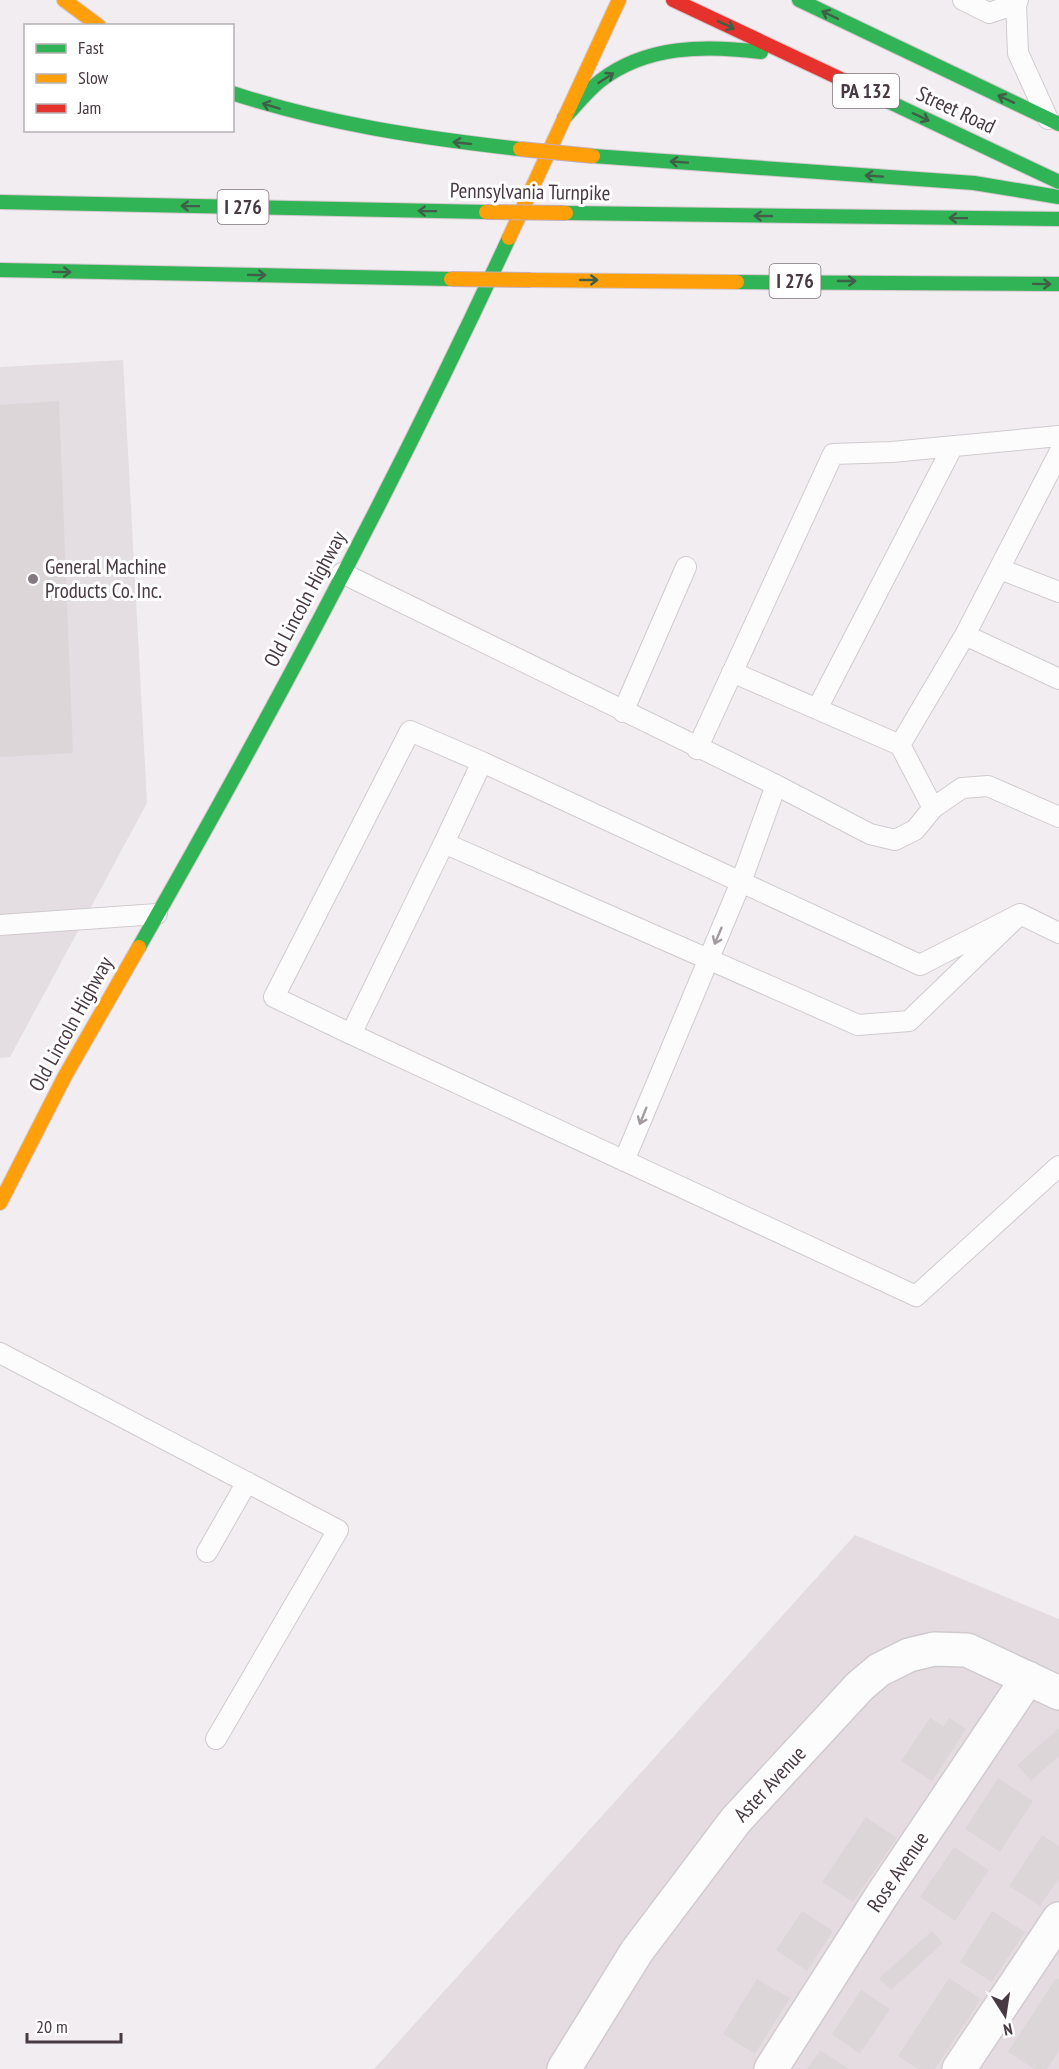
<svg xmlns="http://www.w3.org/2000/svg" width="1059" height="2069" font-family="'PT Sans Narrow',sans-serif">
<rect width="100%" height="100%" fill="#f2edf0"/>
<path fill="#e5dce1" d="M855,1535L1059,1619V2069H374Z"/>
<path fill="#e4dde1" d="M123,360L147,803L10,1057L0,1058V367Z"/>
<path fill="#dcd6d9" d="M59,401L73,753L0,757V405Z
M930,1718L944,1726L949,1718L966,1729L932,1781L901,1761Z
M1059,1728V1756L1031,1781L1017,1765Z
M998,1778L1033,1801L1000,1852L965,1829Z
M866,1817L897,1838L853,1902L822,1882Z
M1042,1835L1059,1846V1878L1040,1906L1009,1886Z
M954,1847L989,1870L955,1921L920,1897Z
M802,1911L833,1931L807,1971L776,1950Z
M992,1911L1025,1932L992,1982L960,1962Z
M932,1931L943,1943L891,1990L879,1978Z
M949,1978L981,1999L935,2069H918L898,2056Z
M1056,1978L1059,1979V2050L1047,2069H1034L1008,2052Z
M757,1979L790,1998L755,2054L723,2034Z
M861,1990L890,2009L860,2054L832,2034Z
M820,2050L849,2069H807Z"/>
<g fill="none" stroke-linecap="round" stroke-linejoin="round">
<g stroke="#d0cbce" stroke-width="22">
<path id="lane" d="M963,0L989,13L1016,4L1018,0
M1016,4L1018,53L1048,119
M1059,453L965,635L1059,679
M1000,569L1059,592
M342,573L776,785L741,882L624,1161
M732,672L900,745L933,808
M817,709L953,446
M623,712L686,567
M900,745L965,635
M697,749L833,454L892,452L1059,436
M482,762L920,965L1020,914L909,1021L858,1025L444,843Z
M776,785L870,834L895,840L915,830L933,808L962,788L988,786L1059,817
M444,843L351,1034L916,1296L1059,1166
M1020,914L1059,933
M0,925L157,914
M351,1034L274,997L410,731L482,762
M0,1353L338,1530L216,1739
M207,1552L247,1482"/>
</g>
<g stroke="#d0cbce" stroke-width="36">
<path id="street" d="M564,2069L637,1951L736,1820L860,1686L879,1670L909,1655L934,1649L967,1650L1059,1693
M771,2069L882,1895L1028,1678
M959,2069L1059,1919"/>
</g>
<g stroke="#d3c8ce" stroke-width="16">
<path id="fast" d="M799,0L1059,124
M843,80L1059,182
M232,93C326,124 422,138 520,149
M564,118C576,106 586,92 600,81C646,45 706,45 761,52
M593,156L974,183L1059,197
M0,202L486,212
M566,213L1059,219
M0,270L451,279
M737,282L1059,284
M139,947C271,716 397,480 509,238"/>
</g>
<g stroke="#d3c8ce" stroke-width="16">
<path id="slow" d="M64,0L99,26
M509,238L619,0
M531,280L737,282
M0,1203L65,1076L139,947"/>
</g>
<g stroke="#d3c8ce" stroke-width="16">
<path id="jam" d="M673,0L843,80"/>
</g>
<use href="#lane" stroke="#fdfcfd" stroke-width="20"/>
<use href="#street" stroke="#fdfcfd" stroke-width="33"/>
<use href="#fast" stroke="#30b455" stroke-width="14"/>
<use href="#slow" stroke="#ff9f0a" stroke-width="14"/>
<use href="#jam" stroke="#e5322d" stroke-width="14"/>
<g stroke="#c7acbd" stroke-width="16" stroke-linecap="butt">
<path id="slow-bridge" d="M520,149L593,156
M486,212L566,213
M451,279L531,280"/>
</g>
<use href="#slow-bridge" stroke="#ff9f0a" stroke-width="14"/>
</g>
<defs><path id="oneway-shaft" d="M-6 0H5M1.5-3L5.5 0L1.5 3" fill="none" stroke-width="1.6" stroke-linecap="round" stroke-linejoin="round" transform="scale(1.5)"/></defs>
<g stroke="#415f48">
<use href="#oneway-shaft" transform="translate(830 15) rotate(-154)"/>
<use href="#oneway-shaft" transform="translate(726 25) rotate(25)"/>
<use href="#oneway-shaft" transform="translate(606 78) rotate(-33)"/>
<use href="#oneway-shaft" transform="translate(1006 99) rotate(-155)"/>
<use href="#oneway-shaft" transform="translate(271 106) rotate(-163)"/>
<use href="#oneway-shaft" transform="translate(921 117) rotate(25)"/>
<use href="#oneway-shaft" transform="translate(462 143) rotate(-174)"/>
<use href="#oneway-shaft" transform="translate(679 162) rotate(-176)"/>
<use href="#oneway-shaft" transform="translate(874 176) rotate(-176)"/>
<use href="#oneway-shaft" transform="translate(190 206) rotate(-179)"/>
<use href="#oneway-shaft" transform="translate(427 211) rotate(-179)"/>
<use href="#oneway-shaft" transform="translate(763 216) rotate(-179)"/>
<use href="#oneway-shaft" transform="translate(958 218) rotate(-179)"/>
<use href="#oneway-shaft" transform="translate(62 272) rotate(1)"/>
<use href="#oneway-shaft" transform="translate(257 275) rotate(1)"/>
<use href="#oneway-shaft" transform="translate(589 280)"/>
<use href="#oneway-shaft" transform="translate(847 281)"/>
<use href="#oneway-shaft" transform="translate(1042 284) rotate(1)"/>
</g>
<g stroke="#a29ba0">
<use href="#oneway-shaft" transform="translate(718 936) rotate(113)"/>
<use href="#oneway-shaft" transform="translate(643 1116) rotate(112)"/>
</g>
<circle fill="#847980" stroke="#fff" stroke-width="2" cx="33" cy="579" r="6"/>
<g text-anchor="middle" stroke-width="6" stroke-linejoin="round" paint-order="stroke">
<g fill="#fff" stroke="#7f757b" stroke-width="1.5">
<rect x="833" y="74" width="66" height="34" rx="4.5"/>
<rect x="217.5" y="190" width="51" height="34" rx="4.5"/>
<rect x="769.5" y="264" width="51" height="34" rx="4.5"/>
</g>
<g font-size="20" font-weight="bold" fill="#483a43">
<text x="866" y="98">PA 132</text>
<text x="243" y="214">I 276</text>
<text x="795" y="288">I 276</text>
</g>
<g font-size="21" fill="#483a43" stroke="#fff">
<text transform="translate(956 110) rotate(25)" y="7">Street Road</text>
<text transform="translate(530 192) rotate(1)" y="7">Pennsylvania Turnpike</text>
<text transform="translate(305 599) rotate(-62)" y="7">Old Lincoln Highway</text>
<text transform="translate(71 1024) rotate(-61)" y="7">Old Lincoln Highway</text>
<text transform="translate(770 1784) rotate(-47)" y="7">Aster Avenue</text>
<text transform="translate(898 1872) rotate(-56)" y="7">Rose Avenue</text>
</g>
<g font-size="21" fill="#483a43" stroke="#fff" text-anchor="start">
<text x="45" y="574">General Machine<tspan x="45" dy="24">Products Co. Inc.</tspan></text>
</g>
</g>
<rect x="24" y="24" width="210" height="108" fill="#ffffff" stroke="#b6b0b4" stroke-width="1.5"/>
<rect x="36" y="44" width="30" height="9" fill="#30b455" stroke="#b6b0b4" stroke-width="1.5"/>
<text x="78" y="54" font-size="18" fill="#483a43">Fast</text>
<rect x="36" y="74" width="30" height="9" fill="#ff9f0a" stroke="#b6b0b4" stroke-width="1.5"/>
<text x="78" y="84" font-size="18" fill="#483a43">Slow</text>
<rect x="36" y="104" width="30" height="9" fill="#e5322d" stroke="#b6b0b4" stroke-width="1.5"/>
<text x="78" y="114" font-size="18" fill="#483a43">Jam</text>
<g transform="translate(1005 2015) rotate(168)" stroke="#ffffff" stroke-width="4.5" paint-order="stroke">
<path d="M0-4.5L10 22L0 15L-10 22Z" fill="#483a43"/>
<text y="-9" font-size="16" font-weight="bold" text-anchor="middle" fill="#483a43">N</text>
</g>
<path d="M27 2033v9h94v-9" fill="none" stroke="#483a43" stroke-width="3"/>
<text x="36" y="2033" font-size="18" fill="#483a43" stroke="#ffffff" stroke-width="4.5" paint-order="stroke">20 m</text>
</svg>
